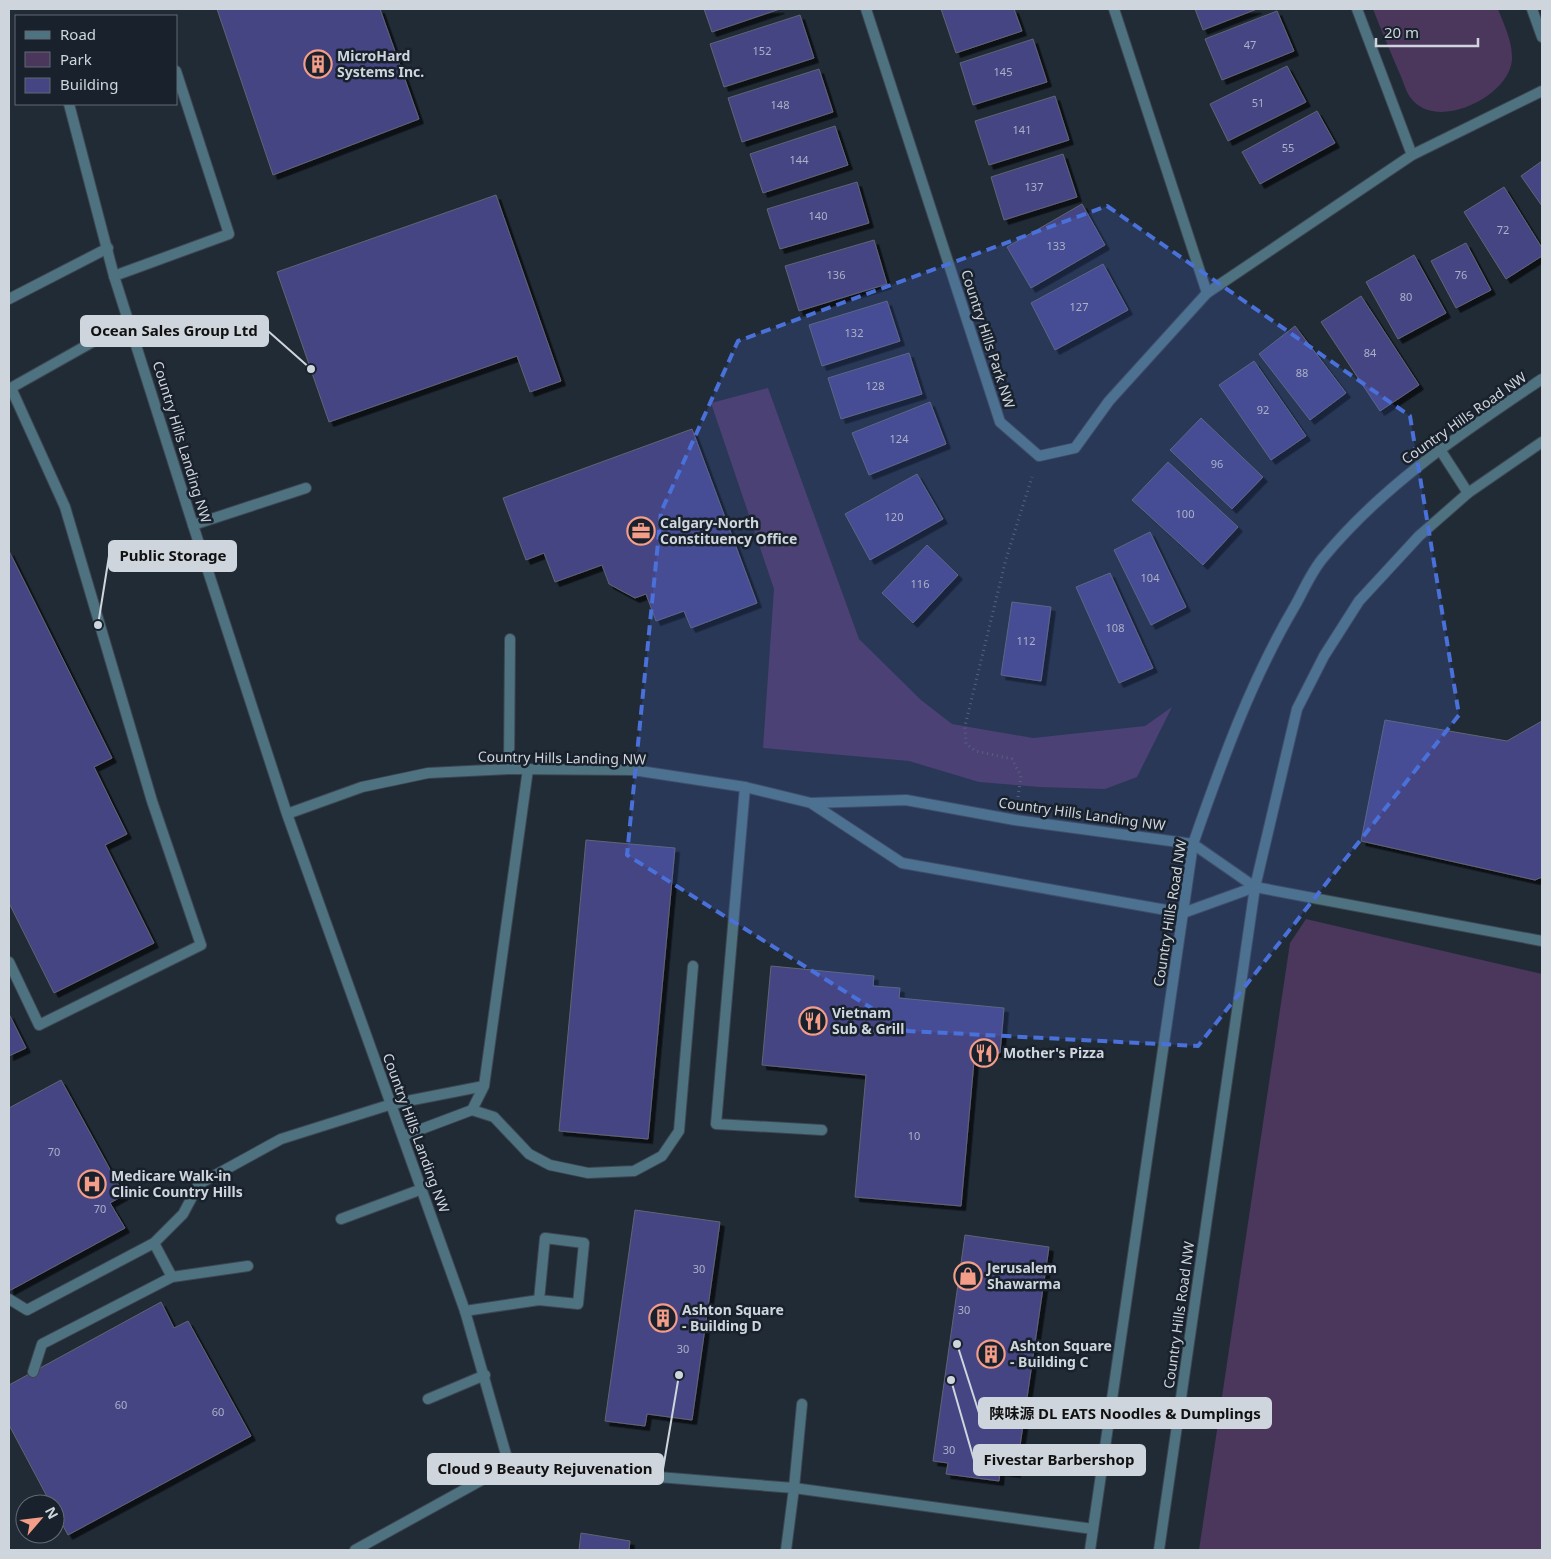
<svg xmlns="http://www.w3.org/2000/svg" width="1551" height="1559" font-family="'Noto Sans','Noto Sans SC',sans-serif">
<defs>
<filter id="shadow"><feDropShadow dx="4.5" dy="4.5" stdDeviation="0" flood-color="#0009"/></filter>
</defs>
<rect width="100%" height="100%" fill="#212b36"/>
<path fill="#4b365c" d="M1373,9H1498C1504,25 1513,42 1512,60C1509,97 1435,133 1410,97C1405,90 1403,80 1399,72C1390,51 1381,30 1373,9Z
M768,388L859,639L921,700L952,724L1033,738L1145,726L1172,707L1137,777L1105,789L1039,787L979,782L909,761L763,748L774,589L711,403Z
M1306,919L1542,974V1550H1199L1290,943Z"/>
<path fill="#454584" stroke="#626473" filter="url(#shadow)" d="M217,9H380L419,119L273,175Z
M704,9H780L712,32Z
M941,9H1014L1022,31L956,53Z
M1195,9H1257L1203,30Z
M1277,11L1294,51L1222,80L1205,39Z
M800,15L814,58L724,87L710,44Z
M1033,39L1047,82L973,105L960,63Z
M1287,66L1306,102L1228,141L1210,104Z
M819,69L833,112L742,142L728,98Z
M1055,96L1069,140L989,165L975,121Z
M1317,111L1335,143L1260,184L1242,152Z
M835,126L848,165L763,193L750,154Z
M1063,154L1077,197L1004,220L991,177Z
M1542,161V206L1521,176Z
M857,182L869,223L780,249L767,209Z
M1504,187L1542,248V256L1506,279L1464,212Z
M496,195L561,381L530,392L517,356L329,422L277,272Z
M1082,204L1105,245L1031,288L1007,247Z
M874,240L887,284L799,311L785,266Z
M1466,243L1491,290L1456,308L1431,261Z
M1414,255L1446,313L1398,339L1366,282Z
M1103,264L1128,310L1055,350L1031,303Z
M1361,296L1419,385L1380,411L1321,322Z
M887,301L900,341L822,366L809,325Z
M1295,326L1346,393L1310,420L1259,354Z
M909,353L922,394L841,419L828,378Z
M1254,361L1306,436L1271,460L1219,385Z
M930,402L946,444L869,475L852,433Z
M1201,418L1263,477L1232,509L1170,450Z
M692,429L757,603L691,628L684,611L656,621L646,594L635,598L609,584L602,565L555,582L544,553L526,560L503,498Z
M1168,462L1238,527L1203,565L1132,500Z
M917,474L943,519L870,560L845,514Z
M1150,532L1186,607L1151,625L1114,550Z
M927,545L958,575L913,623L882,593Z
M9,551L112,758L94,767L127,834L105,845L154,943L54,993L9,903Z
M1110,573L1153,668L1119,683L1076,587Z
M1012,602L1051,607L1041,681L1001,675Z
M1385,720L1507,741L1542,721V877L1535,880L1361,841Z
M586,840L675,848L648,1139L559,1131Z
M771,966L874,976L873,986L900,988L899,998L1004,1008L1000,1053L975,1050L961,1206L855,1197L866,1075L762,1065Z
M9,1014L26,1048L9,1056Z
M61,1080L124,1195L110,1203L125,1228L9,1291V1108Z
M635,1210L720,1222L692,1420L647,1414L645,1426L605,1421Z
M965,1235L1049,1247L1016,1473L1000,1471L999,1481L946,1474L948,1463L933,1461Z
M161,1302L174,1328L188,1321L251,1436L68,1535L55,1511V1504H51L9,1425V1385Z
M581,1533L630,1541L629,1550H579Z"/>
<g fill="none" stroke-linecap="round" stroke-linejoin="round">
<g stroke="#3d4651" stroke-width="12">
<path id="service" d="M1114,9L1207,293
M114,276L229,234L176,71
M9,299L108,248
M9,389L130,321
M1439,448L1468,493
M193,525L306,488
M509,769L510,639
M745,787L716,1124L822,1130
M1255,887L1542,941
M9,962L39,1025L201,945L152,801L65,507L11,388
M472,1110L484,1086L528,769
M403,1136L472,1110L494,1117L529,1154L550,1165L588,1173L634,1171L662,1156L679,1131L693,966
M341,1219L422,1189
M154,1243L172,1277
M9,1299L27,1310L154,1243L183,1214L199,1184L281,1139L392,1104L484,1086
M465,1311L539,1300L578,1304L584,1243L545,1238L539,1300
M33,1372L42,1344L172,1277L248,1266
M428,1399L485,1375
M355,1550L509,1465L794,1488L802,1404
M786,1550L794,1488L1093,1529"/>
</g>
<g stroke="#3d4651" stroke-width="12">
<path id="minor" d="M866,9L1000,422L1039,456L1075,448L1109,401L1207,293L1412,155L1542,91
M1357,9L1412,155
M1532,9L1542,37
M69,104L114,276L193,525L287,814L465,1311L509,1465
M811,803L902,863L1183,913L1255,887
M287,814L362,787L428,773L509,769L633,770L745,787L811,803L906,800L1015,820L1193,844L1255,887"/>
</g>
<g stroke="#3d4651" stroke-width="12">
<path id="tertiary" d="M1090,1550L1193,844C1222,761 1251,680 1296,604C1304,589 1312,571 1323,558C1385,483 1462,433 1542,379
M1159,1550L1255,887L1297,709L1324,656L1359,601L1419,536L1468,493L1542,442"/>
</g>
<path stroke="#58606a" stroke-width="3" stroke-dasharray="1 4" stroke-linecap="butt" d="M1018,797L1021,776L1012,759L976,751L966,744L965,726L1006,559L1032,477"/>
<use href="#service" stroke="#4e7280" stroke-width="10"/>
<use href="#minor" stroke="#4e7280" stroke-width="10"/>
<use href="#tertiary" stroke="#4e7280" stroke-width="10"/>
</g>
<path fill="#4a70d9" fill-opacity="0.2" stroke="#4a70d9" stroke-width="4" stroke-dasharray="10 6" stroke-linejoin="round" d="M1107,206L1410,416L1459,715L1198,1046L908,1031L627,855L661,512L738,341Z"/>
<defs>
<g id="building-ring" transform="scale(1.4375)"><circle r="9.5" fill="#18212c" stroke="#f49e89" stroke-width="1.5"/><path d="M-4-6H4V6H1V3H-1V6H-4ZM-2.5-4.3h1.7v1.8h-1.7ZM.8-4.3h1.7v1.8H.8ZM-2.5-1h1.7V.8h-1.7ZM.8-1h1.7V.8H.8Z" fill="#f49e89"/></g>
<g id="office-ring" transform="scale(1.4375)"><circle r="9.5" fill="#18212c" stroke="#f49e89" stroke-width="1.5"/><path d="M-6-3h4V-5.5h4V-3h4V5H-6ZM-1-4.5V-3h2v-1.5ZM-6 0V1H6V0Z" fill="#f49e89"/></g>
<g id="restaurant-ring" transform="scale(1.4375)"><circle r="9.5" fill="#18212c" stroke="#f49e89" stroke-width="1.5"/><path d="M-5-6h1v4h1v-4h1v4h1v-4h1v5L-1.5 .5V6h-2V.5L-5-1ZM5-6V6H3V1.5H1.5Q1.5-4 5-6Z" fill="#f49e89"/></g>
<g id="hospital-ring" transform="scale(1.4375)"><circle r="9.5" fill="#18212c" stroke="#f49e89" stroke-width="1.5"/><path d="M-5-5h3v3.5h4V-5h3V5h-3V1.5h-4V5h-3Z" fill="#f49e89"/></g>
<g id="shop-ring" transform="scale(1.4375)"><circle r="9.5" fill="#18212c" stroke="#f49e89" stroke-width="1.5"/><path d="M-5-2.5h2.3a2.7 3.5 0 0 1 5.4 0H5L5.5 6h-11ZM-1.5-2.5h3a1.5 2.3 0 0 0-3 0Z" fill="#f49e89"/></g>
</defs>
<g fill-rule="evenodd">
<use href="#building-ring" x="318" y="64"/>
<use href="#office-ring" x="641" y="531"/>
<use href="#restaurant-ring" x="813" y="1021"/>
<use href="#restaurant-ring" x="984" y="1053"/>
<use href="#hospital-ring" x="92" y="1184"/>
<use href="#shop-ring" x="968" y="1276"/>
<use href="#building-ring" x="663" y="1318"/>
<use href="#building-ring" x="991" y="1354"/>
</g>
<g text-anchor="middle" stroke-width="5" stroke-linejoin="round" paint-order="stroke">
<g font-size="11" fill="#acb1c6">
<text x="1250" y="49">47</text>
<text x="762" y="55">152</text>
<text x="1003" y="76">145</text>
<text x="1258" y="107">51</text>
<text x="780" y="109">148</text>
<text x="1022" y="134">141</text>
<text x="1288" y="152">55</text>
<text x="799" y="164">144</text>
<text x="1034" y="191">137</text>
<text x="818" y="220">140</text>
<text x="1503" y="234">72</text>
<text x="1056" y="250">133</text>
<text x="836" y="279">136</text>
<text x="1461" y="279">76</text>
<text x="1406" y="301">80</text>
<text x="1079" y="311">127</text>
<text x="854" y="337">132</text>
<text x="1370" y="357">84</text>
<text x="1302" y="377">88</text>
<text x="875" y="390">128</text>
<text x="1263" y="414">92</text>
<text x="899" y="443">124</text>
<text x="1217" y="468">96</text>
<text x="1185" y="518">100</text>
<text x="894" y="521">120</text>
<text x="1150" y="582">104</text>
<text x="920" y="588">116</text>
<text x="1115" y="632">108</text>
<text x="1026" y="645">112</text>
<text x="914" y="1140">10</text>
<text x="54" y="1156">70</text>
<text x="100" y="1213">70</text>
<text x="699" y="1273">30</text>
<text x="964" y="1314">30</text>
<text x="683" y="1353">30</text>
<text x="121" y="1409">60</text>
<text x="218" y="1416">60</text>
<text x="949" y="1454">30</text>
</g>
<g font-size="14" font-weight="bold" fill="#cfd5dc" stroke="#18212c" text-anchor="start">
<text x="337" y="61">MicroHard<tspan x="337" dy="16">Systems Inc.</tspan></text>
<text x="660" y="528">Calgary-North<tspan x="660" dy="16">Constituency Office</tspan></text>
<text x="832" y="1018">Vietnam<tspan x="832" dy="16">Sub &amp; Grill</tspan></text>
<text x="1003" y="1058">Mother's Pizza</text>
<text x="111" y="1181">Medicare Walk-in<tspan x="111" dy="16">Clinic Country Hills</tspan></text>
<text x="987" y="1273">Jerusalem<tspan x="987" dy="16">Shawarma</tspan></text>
<text x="682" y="1315">Ashton Square<tspan x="682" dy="16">- Building D</tspan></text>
<text x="1010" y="1351">Ashton Square<tspan x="1010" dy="16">- Building C</tspan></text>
</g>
<g font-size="14" fill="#cfd5dc" stroke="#18212c">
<text transform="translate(988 339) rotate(72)" y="5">Country Hills Park NW</text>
<text transform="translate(1464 418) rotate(-35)" y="5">Country Hills Road NW</text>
<text transform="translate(182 442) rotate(73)" y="5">Country Hills Landing NW</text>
<text transform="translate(562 758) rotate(1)" y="5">Country Hills Landing NW</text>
<text transform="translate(1082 814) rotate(8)" y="5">Country Hills Landing NW</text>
<text transform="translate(1170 913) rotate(-81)" y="5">Country Hills Road NW</text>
<text transform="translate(416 1133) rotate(70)" y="5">Country Hills Landing NW</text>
<text transform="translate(1179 1315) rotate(-82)" y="5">Country Hills Road NW</text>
</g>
</g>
<path fill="none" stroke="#cfd5dc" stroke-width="2" d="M311 369L268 331M98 625L109 556M957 1344L979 1413M951 1380L974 1460M679 1375L663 1469"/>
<g fill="#cfd5dc" stroke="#18212c" stroke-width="2">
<circle cx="311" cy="369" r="5"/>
<circle cx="98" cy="625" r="5"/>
<circle cx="957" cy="1344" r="5"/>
<circle cx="951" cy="1380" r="5"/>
<circle cx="679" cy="1375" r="5"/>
</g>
<g fill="#cfd5dc" stroke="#cfd5dc" stroke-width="2">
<rect x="81" y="316" width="187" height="30" rx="5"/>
<rect x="109" y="541" width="127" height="30" rx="5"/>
<rect x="979" y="1398" width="292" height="30" rx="5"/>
<rect x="974" y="1445" width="171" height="30" rx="5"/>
<rect x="428" y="1454" width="235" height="30" rx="5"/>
</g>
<g font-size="15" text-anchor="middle" font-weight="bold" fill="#111">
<text x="174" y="336">Ocean Sales Group Ltd</text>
<text x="173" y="561">Public Storage</text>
<text x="1125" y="1419">陕味源 DL EATS Noodles &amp; Dumplings</text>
<text x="1059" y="1465">Fivestar Barbershop</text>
<text x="545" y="1474">Cloud 9 Beauty Rejuvenation</text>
</g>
<rect width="1551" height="1559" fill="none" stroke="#cfd5dc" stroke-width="20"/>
<rect x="15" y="15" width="162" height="90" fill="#18212c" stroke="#616972"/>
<rect x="25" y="31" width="25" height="8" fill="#4e7280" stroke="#616972"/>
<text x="60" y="40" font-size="15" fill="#cfd5dc">Road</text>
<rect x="25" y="52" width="25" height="15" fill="#4b365c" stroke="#616972"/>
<text x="60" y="65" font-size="15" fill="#cfd5dc">Park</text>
<rect x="25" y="78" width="25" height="15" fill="#454584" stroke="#616972"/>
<text x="60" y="90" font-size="15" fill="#cfd5dc">Building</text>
<g transform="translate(40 1519) rotate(62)"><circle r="24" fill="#18212c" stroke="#616972"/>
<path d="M0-4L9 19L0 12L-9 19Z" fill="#f49e89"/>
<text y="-8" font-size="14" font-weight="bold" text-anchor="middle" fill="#cfd5dc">N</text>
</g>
<path d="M1376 38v8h102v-8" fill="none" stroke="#cfd5dc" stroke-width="2.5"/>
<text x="1384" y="38" font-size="15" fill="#cfd5dc" stroke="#18212c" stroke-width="4" paint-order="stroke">20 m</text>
</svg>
